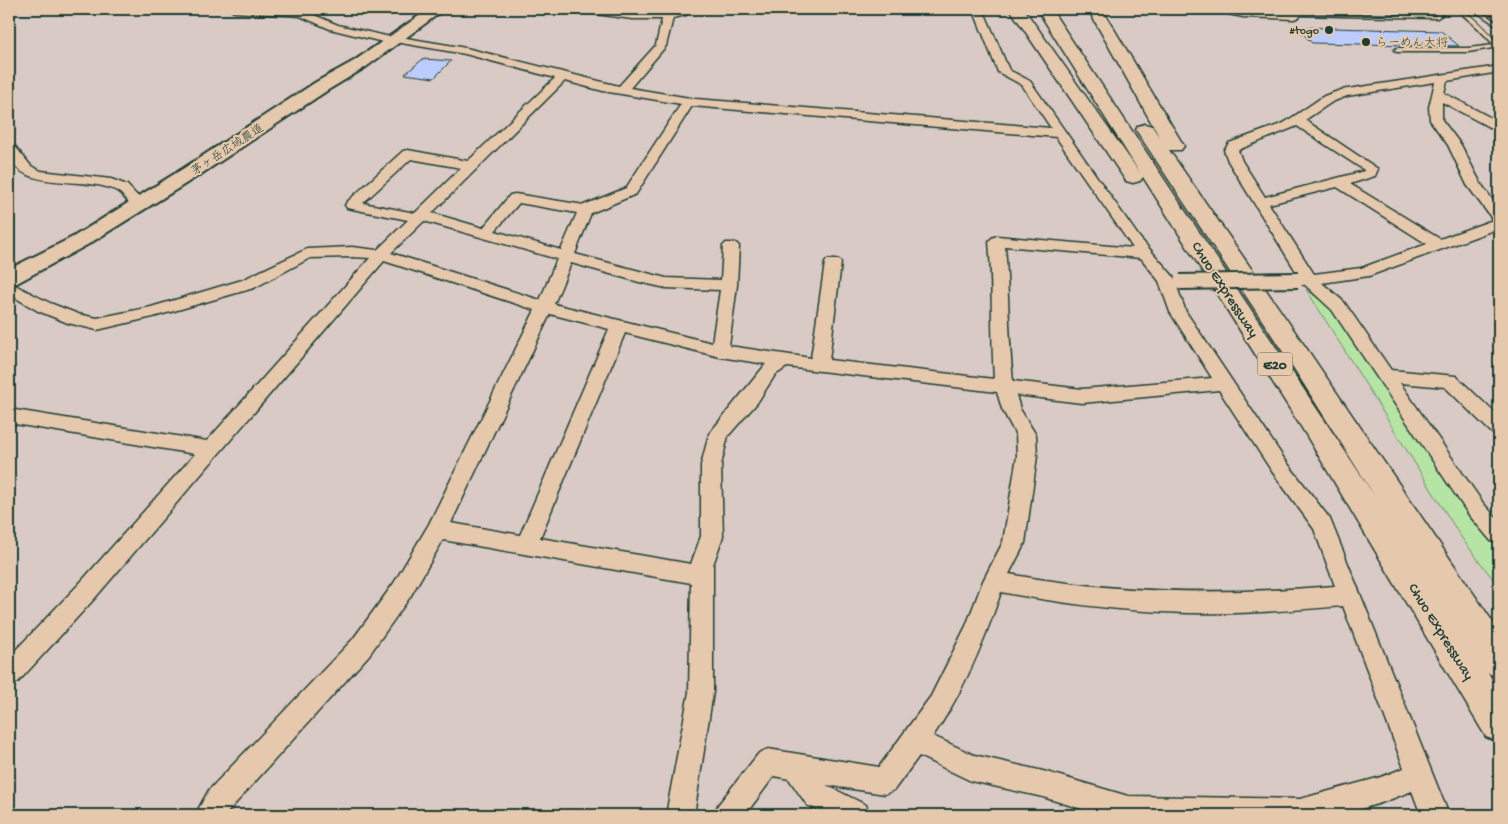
<svg xmlns="http://www.w3.org/2000/svg" width="1508" height="824" font-family="'Gochi Hand','Klee One',sans-serif">
<rect width="100%" height="100%" fill="#d9cac5"/>
<filter id="ink" filterUnits="userSpaceOnUse"><feTurbulence type="fractalNoise" baseFrequency=".02" numOctaves="2"/><feDisplacementMap in="SourceGraphic" scale="10" xChannelSelector="R" yChannelSelector="G"/><feConvolveMatrix kernelMatrix="1 2 1 2 8 2 1 2 1" color-interpolation-filters="sRGB"/></filter>
<g filter="url(#ink)">
<path fill="#b5e4a4" stroke="#6a906c" d="M1306,289L1335,311L1467,511L1499,547V587L1461,537Z"/>
<path fill="#bccdfd" stroke="#1f3d34" d="M1296,27L1441,31L1459,46L1312,43Z
M423,59L451,61L434,78L405,74Z"/>
<g fill="none" stroke-linecap="round" stroke-linejoin="round">
<g stroke="#1f3d34" stroke-width="3">
<path id="lane" d="M1281,9H1286L1295,13L1436,16L1437,15L1432,9H1436L1442,15L1437,18L1294,15Z
M1456,9C1469,9 1490,35 1499,44V47L1468,52H1397L1394,50L1397,48H1468L1494,45L1477,27Z
M1472,9H1477L1499,24V27Z"/>
</g>
<g stroke="#1f3d34" stroke-width="3">
<path id="street" d="M229,9L302,10L338,25L390,37L394,36L466,48L619,86L656,45L662,19H632L581,12L576,9H597L645,14L690,9L686,15L673,18L666,46L630,88L696,99L1051,128L1022,85L998,72L973,9H983L1009,70L1030,81L1139,237L1173,276L1186,312L1285,460L1330,519L1449,815H1421L1412,791L1381,803L1340,815H1101L1043,797L971,781L919,756L894,790L885,794L826,785L866,805L870,815H828L807,805L789,779L774,776L745,815H714L718,805L759,753L768,749L879,767L931,696L966,626L983,581L1003,542L1017,456L1016,435L1002,409L997,392L787,367L775,375L757,403L728,436L721,465L723,536L713,565V692L694,815H666L689,692L691,583L443,540L410,597L369,655L225,815H195L209,790L353,639L394,583L429,524L535,310L384,261L95,598L18,682L9,686V657L79,584L195,454L9,423V409L207,441L370,258L352,257L310,258L254,288L153,317L97,330L68,323L38,311L9,294V282L50,303L78,314L97,318L151,307L242,280L307,249L352,247L377,250L408,220L347,208L345,205L347,202L403,151L408,150L468,161L555,78L465,54L395,42L391,44L330,29L300,16L234,12ZM565,81L603,91L681,104L626,188L584,205L515,194L510,195L483,228L432,213ZM692,106L1056,137L1133,248L997,236L992,238L989,241C993,287 991,333 994,379L829,360L841,263L839,260H827L825,263L811,358L729,346L737,285L739,246L736,243H726L723,246L721,280L666,278L575,254L591,213L636,194ZM411,159L461,168L415,213L363,203ZM519,203L577,213L561,250L495,231ZM424,221L557,259L540,300L391,253ZM1005,246L1141,258L1159,281L1170,312L1212,378L1082,389L1013,381C1008,336 1009,291 1005,246ZM571,263L639,282L666,288L720,290L712,343L554,304ZM550,314L609,329L520,535L451,523ZM625,333L720,357L766,364L709,434L701,465V536L691,564L540,538ZM1219,390L1271,470L1314,529L1335,586C1225,595 1118,594 1009,574L1025,543L1037,456L1036,435L1020,409L1016,395L1082,403ZM1001,592C1079,607 1157,615 1236,613C1272,612 1307,609 1343,606L1404,768L1381,777L1300,799L1128,796L1043,771L974,755L933,736C963,693 984,642 1001,592Z
M1499,66V72L1447,81L1444,93L1495,120L1499,119V127H1489L1442,102V120L1461,145L1481,184L1499,209V228L1369,276L1322,283L1344,302L1391,370L1456,376L1499,417V435L1492,433L1445,387L1400,383L1483,503L1499,521V544L1491,541L1469,515L1332,310L1305,285L1296,284L1294,280L1299,276L1228,161L1224,150L1229,143L1284,123L1324,96L1341,90ZM1435,82L1429,107L1430,120L1448,145L1467,185L1493,220L1440,239L1350,184L1375,176L1378,169L1305,120L1332,102L1347,96ZM1297,126L1364,170V171L1265,197L1242,161L1238,150ZM1337,187L1427,244L1361,268L1314,274L1269,204Z
M9,144L14,145L31,166L41,171L111,179L127,185L146,205L144,208C130,211 127,197 117,191C114,189 109,188 106,187C77,177 6,192 9,144Z"/>
</g>
<g stroke="#1f3d34" stroke-width="4">
<path id="secondary" d="M429,9H445L366,67L328,90L198,176L87,245L17,283L9,285V269L73,237L184,168L316,82L354,61Z"/>
</g>
<g stroke="#1f3d34" stroke-width="3">
<path id="highway" d="M1010,9H1024L1140,173L1037,9H1051L1376,498L1291,364L1136,130L1138,126L1145,124L1152,126L1160,138L1088,9H1102L1184,146L1181,150H1169L1309,352L1499,631V677L1488,673L1499,691V742L1486,737L1305,433L1143,177L1140,181L1133,183L1126,181Z
M1216,9H1294L1299,11L1302,14L1299,17L1294,19L1243,17L1218,12Z"/>
</g>
<use href="#lane" fill="#e6c9ad" fill-rule="evenodd"/>
<use href="#street" fill="#e6c9ad" fill-rule="evenodd"/>
<use href="#secondary" fill="#e6c9ad" fill-rule="evenodd"/>
<use href="#highway" fill="#e6c9ad" fill-rule="evenodd"/>
<g stroke="#1f3d34" stroke-width="18" stroke-linecap="butt">
<path id="street-bridge" d="M1180,282L1298,280"/>
</g>
<use href="#street-bridge" stroke="#e6c9ad" stroke-width="14"/>
</g>
</g>
<g fill="#1f3d34" stroke="#e6c9ad" stroke-width="2">
<circle cx="1329" cy="30" r="5"/>
<circle cx="1366" cy="42" r="5"/>
</g>
<g text-anchor="middle" stroke-width="4" stroke-linejoin="round" paint-order="stroke">
<g font-size="12" fill="#1f3d34" stroke="#e6c9ad" text-anchor="end">
<text x="1319" y="34">#togo</text>
<text x="1376" y="46" text-anchor="start">らーめん大将</text>
</g>
<g font-size="12" fill="#1f3d34" stroke="#e6c9ad">
<text transform="translate(227 149) rotate(-33)" y="4">茅ヶ岳広域農道</text>
</g>
<rect fill="#e6c9ad" stroke="#5b6758" stroke-width="1" x="1257.5" y="352.5" width="35" height="23" rx="4"/>
<g font-size="14" font-weight="bold" fill="#1f3d34">
<text x="1275" y="369">E20</text>
</g>
<g font-size="15" fill="#1f3d34" stroke="#e6c9ad">
<text transform="translate(1226 289) rotate(57)" y="5">Chuo Expressway</text>
<text transform="translate(1442 631) rotate(58)" y="5">Chuo Expressway</text>
</g>
</g>
<rect width="1508" height="824" fill="none" stroke="#e6c9ad" stroke-width="30"/>
<rect x="15" y="15" width="1478" height="794" fill="none" stroke="#1f3d34" stroke-width="2" filter="url(#ink)"/>
</svg>
